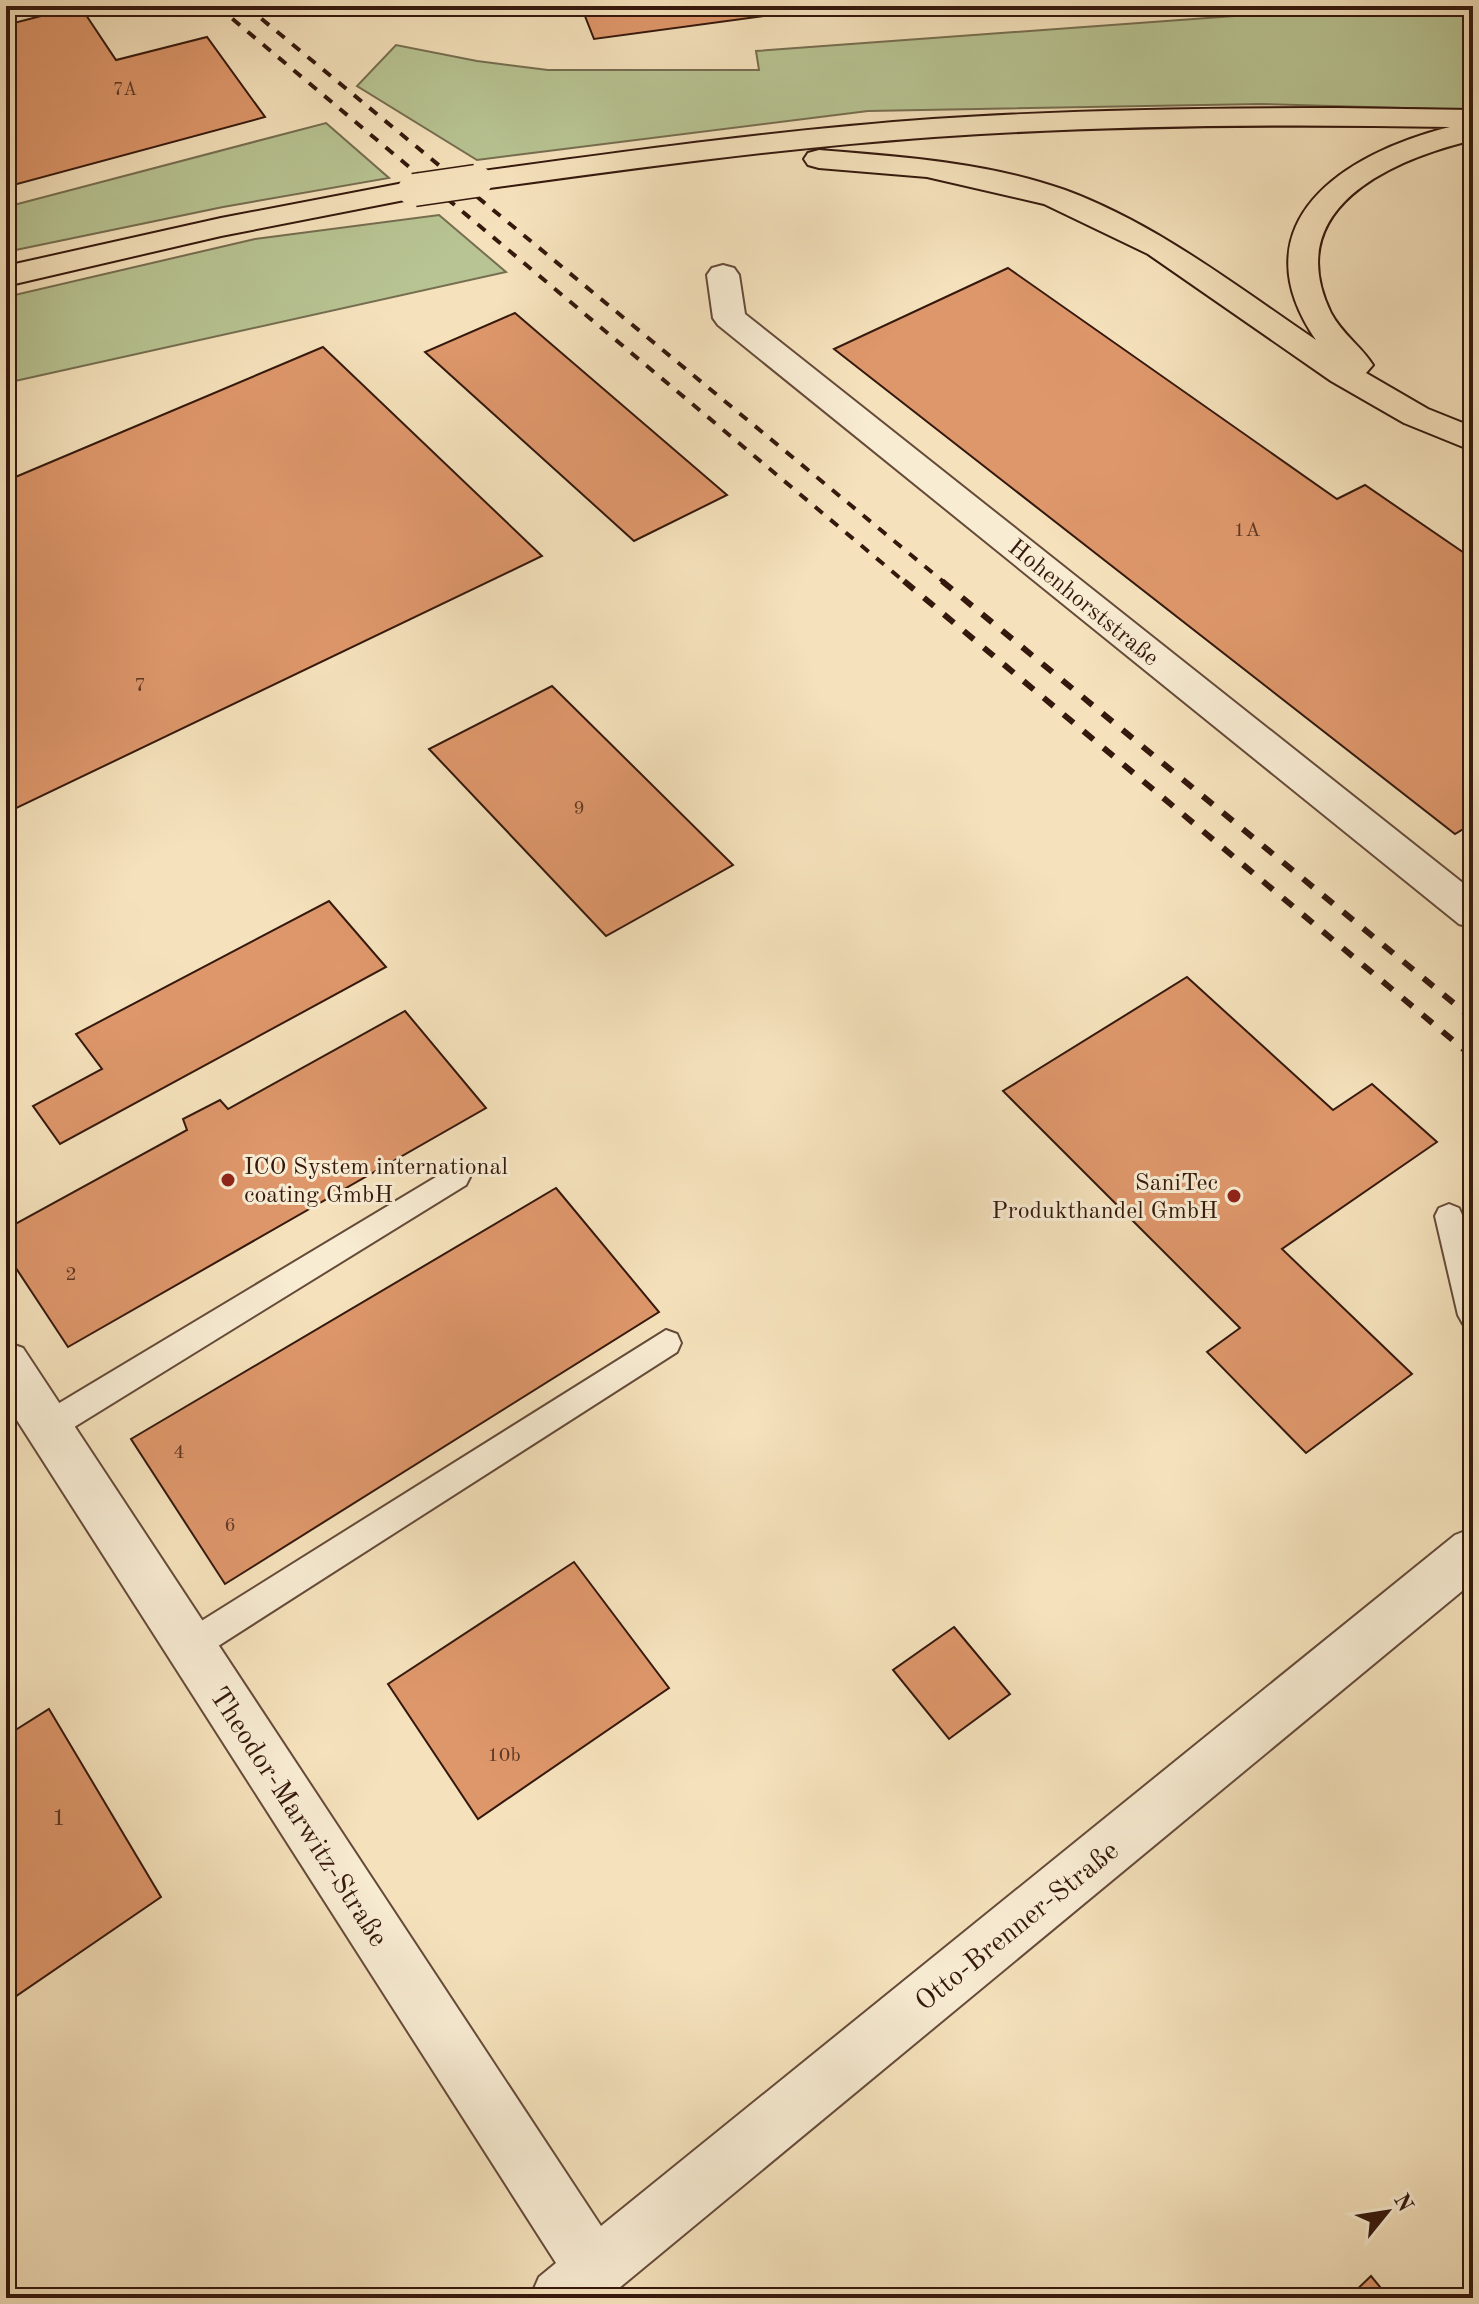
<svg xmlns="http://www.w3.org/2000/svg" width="1479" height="2304" font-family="'Old Standard TT',serif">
<rect width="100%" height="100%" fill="#f5e2bc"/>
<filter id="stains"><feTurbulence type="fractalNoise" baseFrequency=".0025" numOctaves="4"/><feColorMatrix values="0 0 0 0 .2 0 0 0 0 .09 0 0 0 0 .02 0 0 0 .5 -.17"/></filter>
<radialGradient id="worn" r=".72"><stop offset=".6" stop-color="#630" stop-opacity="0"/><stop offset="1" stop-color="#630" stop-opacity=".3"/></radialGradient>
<path fill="#b8c493" stroke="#766e50" stroke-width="2" d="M1473,6V110L1261,104L868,111L477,160L357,86L396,45L477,61L548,70H759L756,51L1342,8Z
M326,123L389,178L223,207L6,252V207Z
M439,215L506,272L6,383V297L255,239Z"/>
<path fill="#de976b" stroke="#35180d" stroke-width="2" d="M80,6L116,60L207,37L265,117L6,187V25Z
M581,6H838L594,39Z
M1008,268L1337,499L1365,485L1473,559V823L1455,834L834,349Z
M515,313L727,495L634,541L425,352Z
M323,347L542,556L6,813V481Z
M552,686L733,865L606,936L429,749Z
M329,901L386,967L60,1144L33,1106L102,1069L76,1034Z
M1187,977L1333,1110L1372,1084L1437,1142L1282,1249L1412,1374L1306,1453L1207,1352L1240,1328L1003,1091Z
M405,1011L486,1108L68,1347L6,1253V1229L187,1130L183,1119L220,1100L228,1109Z
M556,1188L659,1312L225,1584L131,1439Z
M574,1562L669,1688L478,1819L388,1684Z
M954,1627L1010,1694L949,1739L893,1670Z
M49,1709L161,1897L6,2003V1736Z
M1371,2276L1389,2298H1348Z"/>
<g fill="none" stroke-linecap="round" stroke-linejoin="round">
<g stroke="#654a39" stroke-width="4">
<path id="lane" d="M456,1165L466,1169L470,1177L466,1185L58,1437L47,1441L36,1437L32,1427L36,1417Z
M1449,1204L1459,1208C1477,1245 1473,1288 1473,1328L1463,1324L1458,1315L1435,1216L1439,1208Z
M666,1330L677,1334L681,1343L677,1352L201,1657L190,1661L179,1657L174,1646L179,1635Z"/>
</g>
<g stroke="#654a39" stroke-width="4">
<path id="street" d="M723,265L734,268L739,275L745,314L1473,891V928L1459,924L718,325L713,318L707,275L712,268Z
M6,1342L23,1348L601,2226L1455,1535L1473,1528V1582L607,2298H530L539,2277L556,2263L6,1403Z"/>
</g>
<g stroke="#35180d" stroke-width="4">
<path id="highway" d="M1338,108L1473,110V140C1391,160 1280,208 1331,313C1342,334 1361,346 1373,365L1366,373L1428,409L1473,427V451L1404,423L1331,381L1148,254L1044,204L927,177L819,168L808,165L804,159L808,153L819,150C901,157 987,162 1065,190C1157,224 1236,286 1316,340C1236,223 1344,153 1450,127C1278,124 1106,125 934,137C781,148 628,169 476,190L465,187L461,181L465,175L476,172C628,151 780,130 933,119C1068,110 1203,108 1338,108Z
M414,181L425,184L429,190L425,196L221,236L6,286V266L221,218Z"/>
</g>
<use href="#lane" fill="#f8ecd3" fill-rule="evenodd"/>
<use href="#street" fill="#f8ecd3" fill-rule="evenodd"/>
<use href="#highway" fill="#f5e2bc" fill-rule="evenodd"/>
<path stroke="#35180d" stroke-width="4" stroke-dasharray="10 10" stroke-linecap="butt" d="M217,6L906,583
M246,6L945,583"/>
<path stroke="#35180d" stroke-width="6" stroke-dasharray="13 13" stroke-linecap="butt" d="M904,581L1473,1057
M942,581L1473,1019"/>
<g stroke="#35180d" stroke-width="35" stroke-linecap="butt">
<path id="highway-bridge" d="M414,190L476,181"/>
</g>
<use href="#highway-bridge" stroke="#f5e2bc" stroke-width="32"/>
</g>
<g fill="#8f2418" stroke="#f8ecd3" stroke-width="3">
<circle cx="228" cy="1180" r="8"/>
<circle cx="1234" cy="1196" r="8"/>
</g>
<g text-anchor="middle" stroke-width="6" stroke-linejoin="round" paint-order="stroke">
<g font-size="18" fill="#5f3824">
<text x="125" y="95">7A</text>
</g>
<g font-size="20" fill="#5f3824">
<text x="1247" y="536">1A</text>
<text x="140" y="691">7</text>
<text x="579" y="814">9</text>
<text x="71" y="1280">2</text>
<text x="179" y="1458">4</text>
<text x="230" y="1531">6</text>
<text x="504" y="1761">10b</text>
</g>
<g font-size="24" fill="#35180d" stroke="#f8ecd3">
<text transform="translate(1084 602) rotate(39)" y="8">Hohenhorststraße</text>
</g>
<g font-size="24" fill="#35180d" stroke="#f8ecd3" text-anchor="start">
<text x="244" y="1174">ICO System international<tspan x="244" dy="28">coating GmbH</tspan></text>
<text x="1218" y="1190" text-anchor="end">SaniTec<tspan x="1218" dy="28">Produkthandel GmbH</tspan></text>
</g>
<g font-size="24" fill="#5f3824">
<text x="59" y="1825">1</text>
</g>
<g font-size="28" fill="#35180d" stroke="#f8ecd3">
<text transform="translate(300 1816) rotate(57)" y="10">Theodor-Marwitz-Straße</text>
<text transform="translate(1016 1925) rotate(-39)" y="10">Otto-Brenner-Straße</text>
</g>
</g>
<rect width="1479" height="2304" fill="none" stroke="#f5e2bc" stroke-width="32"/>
<rect x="8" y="8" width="1463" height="2288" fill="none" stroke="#35180d" stroke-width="4"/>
<rect x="16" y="16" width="1447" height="2272" fill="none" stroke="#35180d" stroke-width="2"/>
<g transform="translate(1387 2212) rotate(60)" stroke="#f8ecd3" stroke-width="6" paint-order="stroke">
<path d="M0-6L14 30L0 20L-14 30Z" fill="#35180d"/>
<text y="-12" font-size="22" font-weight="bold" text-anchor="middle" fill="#35180d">N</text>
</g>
<rect width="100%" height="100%" filter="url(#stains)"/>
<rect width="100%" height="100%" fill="url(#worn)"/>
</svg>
